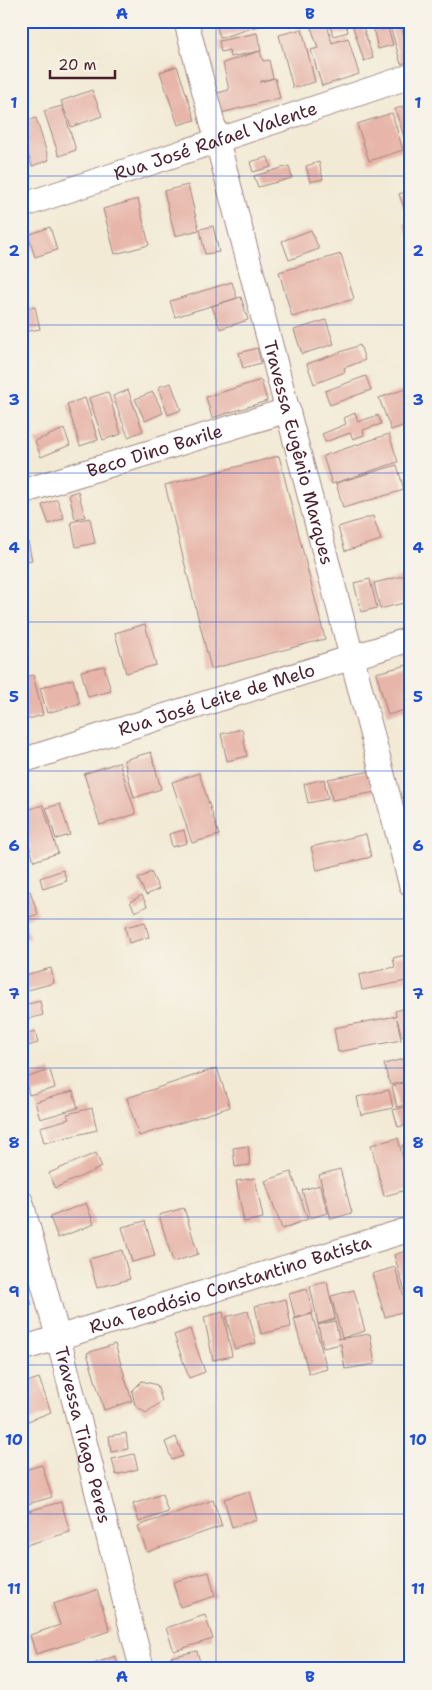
<svg xmlns="http://www.w3.org/2000/svg" width="432" height="1690" font-family="'Shantell Sans',sans-serif">
<rect width="100%" height="100%" fill="#f7f3e8"/>
<filter id="ink" filterUnits="userSpaceOnUse"><feTurbulence type="fractalNoise" baseFrequency=".02" numOctaves="2"/><feDisplacementMap in="SourceGraphic" scale="10" xChannelSelector="R" yChannelSelector="G"/><feConvolveMatrix kernelMatrix="1 2 1 2 8 2 1 2 1" color-interpolation-filters="sRGB"/></filter>
<filter id="wash" filterUnits="userSpaceOnUse"><feTurbulence type="fractalNoise" baseFrequency=".0096" numOctaves="4" result="noise"/><feDisplacementMap in="SourceGraphic" scale="20" xChannelSelector="R" yChannelSelector="G"/><feGaussianBlur stdDeviation="1.12" result="paint"/><feColorMatrix in="noise" values="0 0 0 0 0 0 0 0 0 0 0 0 0 0 0 0 0 1.4 0 .05"/><feComposite in="paint" operator="in"/></filter>
<g filter="url(#wash)">
<rect width="100%" height="100%" fill="#f2ead5"/>
<g id="blocks">
<path fill="#e7b5a9" d="M223,21H264L265,24L220,38L216,23Z
M309,21H326L332,43L348,38L359,74L322,86L311,50L318,48Z
M329,21H345L348,32L333,36Z
M351,21H361L373,58L364,61Z
M379,21L381,30L388,28L393,45L378,49L372,23Z
M400,23L406,44L411,43V61L401,64L390,26Z
M302,29L315,82L293,88L279,35Z
M257,33L261,51L230,57L229,50L221,52L219,41Z
M260,51L263,61L269,60L273,78L259,82L275,78L280,98L221,113L217,93L229,90L223,63Z
M177,66L195,120L178,125L160,72Z
M92,90L102,116L71,127L61,101Z
M411,104V148L408,149L395,109Z
M62,106L76,150L59,156L44,111Z
M392,113L403,150L369,161L357,124Z
M36,118L49,160L32,166L21,134V123Z
M21,150L31,178L21,181Z
M268,157L271,167L253,172L250,162Z
M319,162L323,179L310,182L306,166Z
M289,166L292,178L258,187L254,176Z
M188,185L199,230L175,236L164,191Z
M411,190V240L404,224L409,222L399,194Z
M138,199L149,245L115,254L103,209Z
M213,226L219,252L205,254L200,229Z
M50,227L57,250L35,257L28,235Z
M311,230L319,249L289,260L282,241Z
M341,254L354,299L292,317L279,272Z
M232,282L237,298L175,317L170,301Z
M241,297L248,320L220,329L212,306Z
M35,307L40,329L23,332L21,310Z
M326,320L334,344L302,354L294,330Z
M360,345L365,360L344,368L345,372L314,384L307,364Z
M257,348L261,363L243,368L239,353Z
M366,376L371,390L330,405L325,391Z
M261,380L267,401L212,418L206,397Z
M171,383L181,410L168,415L158,387Z
M411,387V423L391,430L379,398Z
M128,390L143,431L128,437L113,396Z
M108,392L121,434L103,440L89,398Z
M153,392L163,413L145,421L135,399Z
M85,398L98,440L80,446L67,404Z
M355,413L358,422L378,415L381,424L363,430L364,435L353,439L350,433L325,442L322,434L346,424L344,418Z
M64,429L70,445L41,457L35,441Z
M389,434L398,462L332,484L323,456Z
M279,456L325,639L211,669L165,485Z
M397,465L404,490L343,508L336,483Z
M78,491L85,517L75,519L69,494Z
M57,499L64,518L49,524L42,505Z
M21,510L32,560L21,562Z
M373,516L381,540L345,551L338,527Z
M90,518L95,543L76,547L71,522Z
M411,574V601L380,609L374,583Z
M370,579L377,608L361,612L354,583Z
M145,624L156,665L126,673L115,633Z
M411,664V708L388,715L376,673Z
M104,666L111,691L88,697L81,671Z
M33,675L43,715L21,721V678Z
M73,679L80,704L47,713L40,688Z
M242,729L247,756L227,761L221,734Z
M151,752L161,789L134,798L124,760Z
M119,762L136,814L100,825L84,774Z
M372,771L376,792L332,800L328,779Z
M199,773L219,835L192,843L172,782Z
M324,779L328,799L308,803L304,784Z
M60,804L70,835L56,839L46,808Z
M43,805L58,853L34,861L21,819V812Z
M184,830L187,843L172,847L169,834Z
M366,834L371,857L317,870L311,847Z
M63,870L67,881L43,889L40,878Z
M151,872L159,889L146,895L138,879Z
M30,891L38,914L24,919L30,938L21,941V894Z
M142,895L147,906L135,912L130,902Z
M145,922L149,937L129,943L125,927Z
M409,954L411,965V980L362,990L359,975L395,967L393,958Z
M51,968L54,983L21,992V976Z
M40,1001L43,1015L21,1021V1006Z
M411,1007V1034L402,1037L397,1019L401,1040L338,1052L334,1028L396,1016L395,1011Z
M35,1031L38,1043L21,1048V1035Z
M411,1057V1080L390,1085L384,1064Z
M217,1068L230,1107L139,1136L127,1098Z
M50,1070L55,1088L29,1095L25,1078Z
M411,1081V1103L397,1107L392,1086Z
M389,1090L393,1108L361,1115L357,1097Z
M73,1091L78,1108L40,1119L35,1102Z
M411,1105V1124L398,1127L393,1110Z
M92,1108L97,1130L44,1143L40,1127L69,1119L67,1114Z
M398,1138L410,1189L384,1196L371,1145Z
M411,1143V1174L410,1175L402,1145Z
M248,1146L250,1165L235,1167L233,1148Z
M96,1153L102,1167L55,1188L49,1173Z
M340,1169L352,1213L331,1219L319,1175Z
M291,1172L308,1219L282,1229L265,1181Z
M255,1178L263,1218L244,1222L236,1181Z
M320,1185L328,1213L310,1218L302,1190Z
M86,1203L94,1224L58,1238L50,1217Z
M184,1208L198,1254L173,1262L159,1215Z
M145,1221L155,1256L132,1262L122,1227Z
M411,1249V1300L408,1301L394,1255Z
M122,1250L130,1279L97,1288L89,1259Z
M395,1267L408,1310L385,1317L372,1274Z
M21,1273L32,1305L21,1308Z
M327,1282L335,1319L318,1324L310,1286Z
M307,1289L313,1313L295,1318L289,1294Z
M354,1290L365,1331L342,1338L331,1296Z
M286,1299L291,1327L261,1334L255,1306Z
M248,1311L256,1343L235,1349L226,1317Z
M223,1312L232,1356L213,1360L204,1317Z
M312,1314L327,1369L309,1374L294,1319Z
M335,1321L339,1338L338,1339L370,1334L375,1364L345,1369L341,1344L323,1348L318,1325Z
M190,1329L205,1372L189,1378L174,1335Z
M115,1344L132,1401L104,1410L87,1353Z
M39,1378L51,1412L28,1421L21,1403V1384Z
M142,1381L157,1385L162,1401L146,1413L135,1405L132,1391Z
M126,1433L128,1449L111,1452L109,1436Z
M176,1437L183,1456L172,1460L165,1442Z
M134,1454L138,1469L116,1475L112,1459Z
M42,1465L52,1497L21,1506V1471Z
M249,1491L257,1520L232,1527L224,1499Z
M162,1494L168,1512L139,1522L133,1504Z
M213,1500L222,1526L147,1552L138,1526Z
M61,1502L70,1532L26,1545L21,1528V1513Z
M209,1572L215,1596L180,1607L173,1582Z
M97,1590L110,1631L36,1654L30,1635L60,1625L53,1604Z
M205,1615L213,1639L174,1651L166,1628Z
M197,1651L201,1666L187,1669H173L170,1657Z
M115,1656L120,1669H80Z"/>
</g>
</g>
<g filter="url(#ink)">
<use href="#blocks" fill-opacity="0" stroke="#9e8480" stroke-width="1"/>
<g fill="none" stroke-linecap="round" stroke-linejoin="round">
<g stroke="#9e8480" stroke-width="26">
<g id="street">
<path id="s1" d="M186,21L411,884"/>
<path id="s2" d="M21,206L411,76"/>
<path id="s3" d="M21,492L288,410"/>
<path id="s4" d="M21,761L411,639"/>
<path id="s5" d="M21,1202L58,1337L142,1669"/>
<path id="s6" d="M21,1349L411,1229"/>
</g>
</g>
<use href="#street" stroke="#fff" stroke-width="24"/>
</g>
</g>
<path fill="none" stroke="#1d4ed8" stroke-width="1" stroke-opacity="0.55" d="M216,21V1669M21,176H411M21,325H411M21,473H411M21,622H411M21,771H411M21,919H411M21,1068H411M21,1217H411M21,1365H411M21,1514H411"/>
<g text-anchor="middle" stroke-width="4" stroke-linejoin="round" paint-order="stroke">
<g font-size="18" fill="#4a1f2b" stroke="#f7f3e8">
<text dy="6" stroke="none"><textPath href="#s2" startOffset="205">Rua José Rafael Valente</textPath></text>
<text dy="6" stroke="none"><textPath href="#s3" startOffset="140">Beco Dino Barile</textPath></text>
<text dy="6" stroke="none"><textPath href="#s1" startOffset="446">Travessa Eugênio Marques</textPath></text>
<text dy="6" stroke="none"><textPath href="#s4" startOffset="205">Rua José Leite de Melo</textPath></text>
<text dy="6" stroke="none"><textPath href="#s6" startOffset="219">Rua Teodósio Constantino Batista</textPath></text>
<text dy="6" stroke="none"><textPath href="#s5" startOffset="241">Travessa Tiago Peres</textPath></text>
</g>
</g>
<rect width="432" height="1690" fill="none" stroke="#f7f3e8" stroke-width="55"/>
<path d="M50 70v8h65v-8" fill="none" stroke="#4a1f2b" stroke-width="2.5"/>
<text x="58" y="70" font-size="15" fill="#4a1f2b" stroke="#f7f3e8" stroke-width="4" paint-order="stroke">20 m</text>
<rect x="28" y="28" width="376" height="1634" fill="none" stroke="#1d4ed8" stroke-width="2"/>
<g font-size="16" text-anchor="middle" font-weight="bold" fill="#1d4ed8">
<text x="122" y="19">A</text>
<text x="310" y="19">B</text>
<text x="14" y="108">1</text>
<text x="418" y="108">1</text>
<text x="14" y="256">2</text>
<text x="418" y="256">2</text>
<text x="14" y="405">3</text>
<text x="418" y="405">3</text>
<text x="14" y="553">4</text>
<text x="418" y="553">4</text>
<text x="14" y="702">5</text>
<text x="418" y="702">5</text>
<text x="14" y="851">6</text>
<text x="418" y="851">6</text>
<text x="14" y="999">7</text>
<text x="418" y="999">7</text>
<text x="14" y="1148">8</text>
<text x="418" y="1148">8</text>
<text x="14" y="1297">9</text>
<text x="418" y="1297">9</text>
<text x="14" y="1445">10</text>
<text x="418" y="1445">10</text>
<text x="14" y="1594">11</text>
<text x="418" y="1594">11</text>
<text x="122" y="1682">A</text>
<text x="310" y="1682">B</text>
</g>
</svg>
